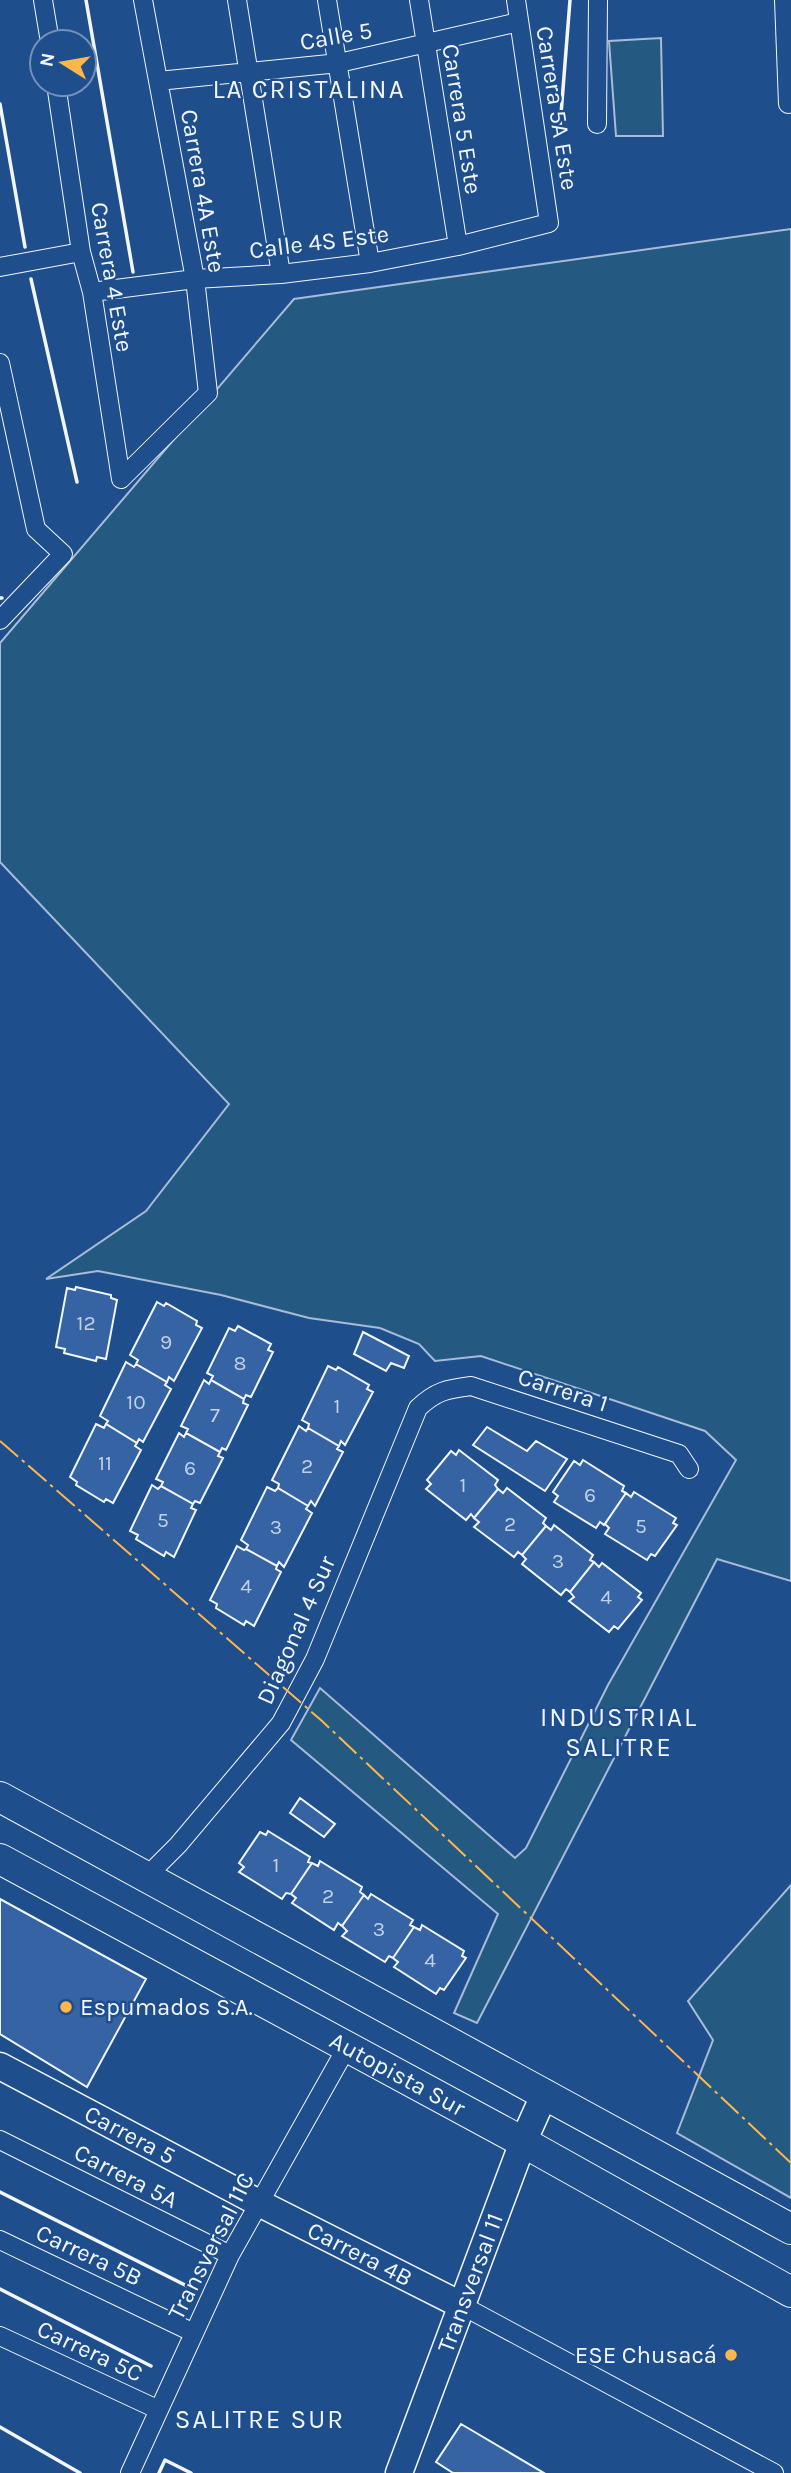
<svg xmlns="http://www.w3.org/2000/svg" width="791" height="2473" font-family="Karla,sans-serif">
<rect width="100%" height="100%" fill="#1f4e8c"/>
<path fill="#245a82" stroke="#a8bbd7" stroke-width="2" d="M661,38L663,136H616L609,41Z
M791,229V1581L717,1559L477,2023L454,2013L498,1914L291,1740L320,1688L515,1858L526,1848L608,1685L736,1460L705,1431L481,1356L435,1361L419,1344L380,1328L309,1318L221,1295L98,1271L46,1279L146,1211L229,1104L0,862V643L294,299Z
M791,1885V2198L677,2133L713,2040L688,2001Z"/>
<path fill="#3563a3" stroke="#f2f6ff" stroke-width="2" d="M76,1287L111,1295V1298L117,1300L106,1359L97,1357L96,1361L64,1353L65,1349L56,1347L67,1288L75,1290Z
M157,1302L164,1306L166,1303L197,1321L196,1325L202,1328L174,1381L169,1377L167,1382L136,1364L138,1360L130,1355Z
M238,1326L271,1344L268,1350L273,1352L251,1397L246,1395L244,1399L211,1380L213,1376L207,1373L229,1328L235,1331Z
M363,1332L409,1356L404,1368L391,1363L386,1371L354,1354Z
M126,1362L134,1367L136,1364L167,1382L165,1385L171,1389L143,1442L139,1439L137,1443L106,1424L108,1421L100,1416Z
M328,1366L336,1370L338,1367L369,1385L367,1389L373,1392L345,1445L341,1441L339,1446L308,1428L309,1424L302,1420Z
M204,1380L209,1384L211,1380L244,1399L243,1403L248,1405L226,1450L222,1448L220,1452L186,1433L188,1429L181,1426Z
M96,1424L104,1428L106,1424L137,1443L135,1446L141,1450L113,1503L106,1499L104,1502L76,1485L77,1482L70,1477Z
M299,1426L306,1431L308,1428L339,1446L337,1449L343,1452L315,1506L311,1501L308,1506L278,1488L279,1484L272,1480Z
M487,1427L527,1451L536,1441L567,1459L545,1491L473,1445Z
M179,1433L184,1437L186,1433L220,1452L218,1456L223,1458L200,1503L195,1501L193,1504L161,1486L163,1482L156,1479Z
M459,1450L498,1480L495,1485L498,1489L474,1518L471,1514L466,1520L426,1489L431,1484L427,1480L451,1451L456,1455Z
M583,1460L624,1486L622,1491L626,1493L604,1525L600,1522L596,1528L554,1502L558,1496L553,1492L574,1461L580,1465Z
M152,1485L158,1489L161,1486L193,1504L191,1508L196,1510L174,1557L166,1552L164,1556L136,1539L138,1535L130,1531Z
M267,1487L275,1491L278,1488L308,1506L306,1509L312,1513L284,1567L279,1562L277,1566L246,1549L248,1545L241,1540Z
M507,1488L546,1518L543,1523L546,1526L522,1555L518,1552L514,1557L474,1527L479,1522L474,1518L498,1489L503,1493Z
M634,1492L676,1518L673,1523L677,1525L655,1556L651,1554L647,1560L605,1534L609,1528L605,1524L626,1493L631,1497Z
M554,1525L593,1555L590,1560L594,1562L570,1592L566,1589L561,1595L522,1564L526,1559L522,1555L546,1526L551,1530Z
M237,1546L244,1550L246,1549L277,1566L276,1569L281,1572L254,1626L246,1621L244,1625L216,1608L217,1604L210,1600Z
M594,1562L599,1567L602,1563L641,1593L638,1597L642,1600L618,1629L614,1626L609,1632L569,1601L574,1597L570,1592Z
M300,1798L335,1824L324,1837L290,1813Z
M268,1831L310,1857L308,1862L312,1863L291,1894L286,1893L282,1899L239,1872L244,1867L239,1863L260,1832L266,1835Z
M320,1861L362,1887L360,1892L364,1895L342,1926L338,1923L334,1930L292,1903L296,1898L291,1894L312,1863L318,1866Z
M371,1894L413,1920L410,1925L414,1927L393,1958L389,1956L385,1962L342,1936L347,1931L342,1926L364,1895L368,1899Z
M0,1899L146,1979L87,2087L0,2034Z
M422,1925L464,1951L462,1956L466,1958L444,1990L440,1988L436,1994L394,1967L398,1962L393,1958L414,1927L420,1930Z
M461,2424L544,2473H453L436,2462Z"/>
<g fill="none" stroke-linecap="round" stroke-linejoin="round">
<g stroke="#f2f6ff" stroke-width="20">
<path id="minor" d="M43,0L50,42
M237,0L281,274
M327,0L370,263
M419,0L458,246
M784,0L788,104
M158,81L339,63L519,22
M56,84L81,252L92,292L121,479
M597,124L598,0
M0,267L81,252
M92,292L195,279L281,274L370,263L458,246L549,223L516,0
M0,363L36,529L63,554L0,620
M121,479L208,393L195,279L143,0
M147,1876L178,1845L281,1723L315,1659L418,1408C436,1391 447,1389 471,1386L679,1454L689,1469
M0,2140L230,2255
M0,2240L194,2333
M461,2305L774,2473
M0,2336L159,2410
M130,2473L230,2255L347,2047"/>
</g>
<g stroke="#f2f6ff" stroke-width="29">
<g id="secondary">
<path id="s1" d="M0,2066L259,2203L461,2305"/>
<path id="s2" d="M399,2473L523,2142L545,2093"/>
</g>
</g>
<g stroke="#f2f6ff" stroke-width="32">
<g id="trunk">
<path d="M0,1797L791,2229"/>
<path id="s3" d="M0,1859L523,2142L791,2292"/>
</g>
</g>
<use href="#minor" stroke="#1f4e8c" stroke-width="18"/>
<use href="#secondary" stroke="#1f4e8c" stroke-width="26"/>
<use href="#trunk" stroke="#1f4e8c" stroke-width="30"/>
<path stroke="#f2f6ff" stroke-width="3.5" d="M86,0L133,272
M0,104L25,247
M560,127L570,0
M31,279L77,482
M0,598H2
M0,2192L193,2289
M0,2289L151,2366
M0,2427L80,2473
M159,2473L165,2460L191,2473"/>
<path stroke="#ffb74d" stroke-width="2" stroke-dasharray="24 5 3.5 5" stroke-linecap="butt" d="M0,1441L322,1721L791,2163"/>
</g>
<g fill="#ffb74d" stroke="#1f4e8c" stroke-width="2.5">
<circle cx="66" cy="2007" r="7"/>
<circle cx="731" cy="2355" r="7"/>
</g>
<g text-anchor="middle" stroke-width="5" stroke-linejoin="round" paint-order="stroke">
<g font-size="21" fill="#c3d1e8">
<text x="86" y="1330">12</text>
<text x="166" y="1349">9</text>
<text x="240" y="1370">8</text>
<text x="136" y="1409">10</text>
<text x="337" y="1413">1</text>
<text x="215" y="1422">7</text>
<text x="105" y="1470">11</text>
<text x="307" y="1473">2</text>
<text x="190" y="1475">6</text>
<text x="463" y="1492">1</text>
<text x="590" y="1502">6</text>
<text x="163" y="1527">5</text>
<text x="510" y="1531">2</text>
<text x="641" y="1533">5</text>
<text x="276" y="1534">3</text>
<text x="558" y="1568">3</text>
<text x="246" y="1593">4</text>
<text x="606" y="1604">4</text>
<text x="276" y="1872">1</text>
<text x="328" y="1903">2</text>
<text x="379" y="1936">3</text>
<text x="430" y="1967">4</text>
</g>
<g font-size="24" fill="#f2f6ff" stroke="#1f4e8c">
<text transform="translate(336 36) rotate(-10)" y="8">Calle 5</text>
<text transform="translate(557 108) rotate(81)" y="8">Carrera 5A Este</text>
<text transform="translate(462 119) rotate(81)" y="8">Carrera 5 Este</text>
<text transform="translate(203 191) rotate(80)" y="8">Carrera 4A Este</text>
<text transform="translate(319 242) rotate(-7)" y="8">Calle 4S Este</text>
<text transform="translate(112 277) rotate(80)" y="8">Carrera 4 Este</text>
<text transform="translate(563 1390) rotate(18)" y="8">Carrera 1</text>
<text transform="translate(296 1630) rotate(-66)" y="8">Diagonal 4 Sur</text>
<text dy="8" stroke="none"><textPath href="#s3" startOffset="452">Autopista Sur</textPath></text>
<text dy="8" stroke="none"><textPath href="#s1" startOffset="147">Carrera 5</textPath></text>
<text transform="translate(126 2176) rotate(27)" y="8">Carrera 5A</text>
<text transform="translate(211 2246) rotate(-63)" y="8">Transversal 11C</text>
<text dy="8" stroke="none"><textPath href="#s1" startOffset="406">Carrera 4B</textPath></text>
<text transform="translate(89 2255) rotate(25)" y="8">Carrera 5B</text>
<text dy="8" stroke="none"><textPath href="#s2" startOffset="203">Transversal 11</textPath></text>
<text transform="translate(90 2351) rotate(25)" y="8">Carrera 5C</text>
</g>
<g font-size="24" fill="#f2f6ff" stroke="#1f4e8c" text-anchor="start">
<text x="80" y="2015">Espumados S.A.</text>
<text x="717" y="2363" text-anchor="end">ESE Chusacá</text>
</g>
<g font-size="26" letter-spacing="2" fill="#f2f6ff" stroke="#1f4e8c">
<text x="309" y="98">LA CRISTALINA</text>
<text x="619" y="1726">INDUSTRIAL<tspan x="619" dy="30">SALITRE</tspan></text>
<text x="260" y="2428">SALITRE SUR</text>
</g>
</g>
<g transform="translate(63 63) rotate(281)"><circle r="33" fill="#1f4e8c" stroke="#7391ba" stroke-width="2"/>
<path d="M0-5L12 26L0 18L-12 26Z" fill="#ffb74d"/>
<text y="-10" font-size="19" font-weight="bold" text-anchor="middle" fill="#f2f6ff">N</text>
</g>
</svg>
